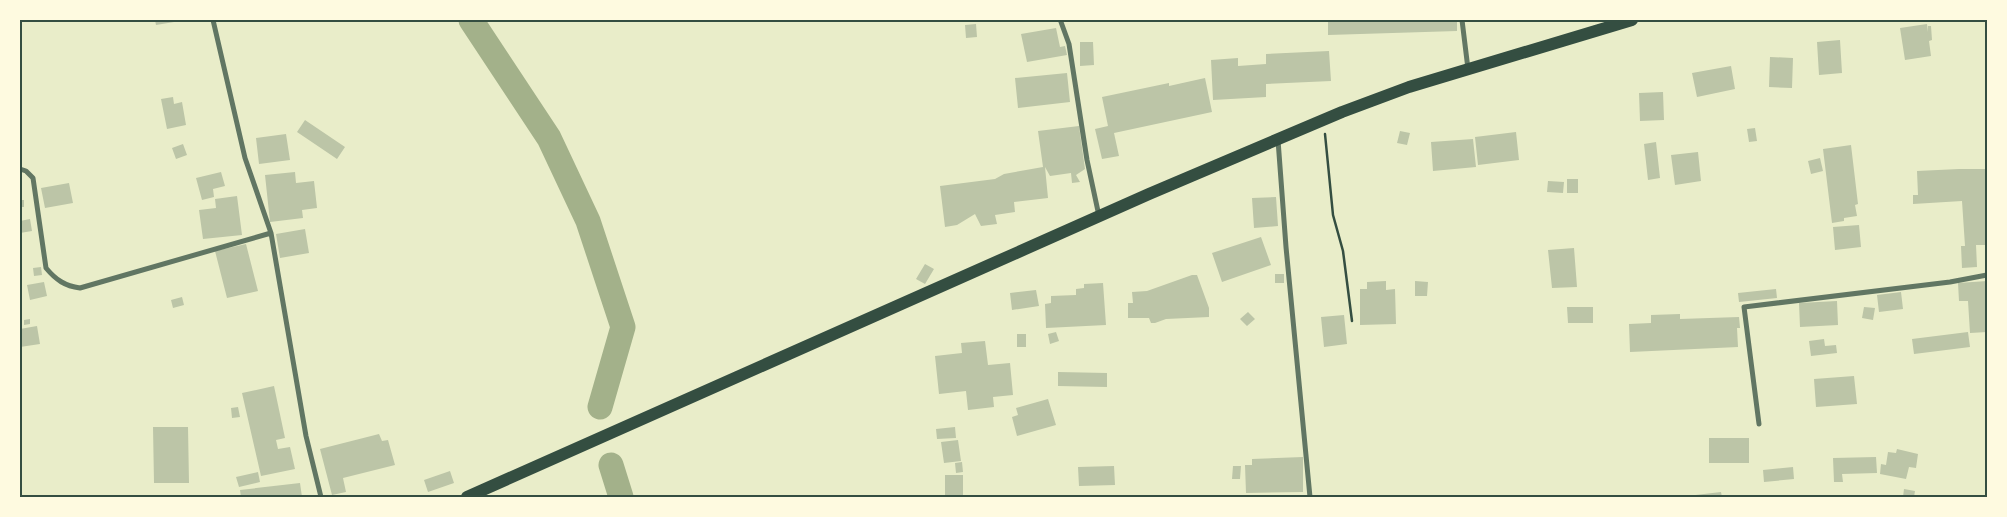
<svg xmlns="http://www.w3.org/2000/svg" width="2007" height="517" font-family="'Varela Round',sans-serif">
<rect width="100%" height="100%" fill="#e9edc9"/>
<g fill="none" stroke-linecap="round" stroke-linejoin="round">
<path stroke="#a3b18a" stroke-width="25" d="M471,20L549,138L588,221L623,327L600,407
M611,465L621,497"/>
</g>
<path fill="#bcc5a7" d="M155,20H180V21L156,25Z
M1328,20H1457V31L1328,35Z
M976,24L977,37L966,38L965,25Z
M1927,24L1928,32V26H1931L1932,40L1929,41L1931,56L1905,60L1900,28Z
M1056,28L1060,47L1065,46L1067,55L1027,62L1021,34Z
M1840,40L1842,73L1819,75L1817,42Z
M1080,42H1093L1094,65L1080,66Z
M1329,51L1331,81L1266,84V97L1213,100L1211,60L1238,58V66L1266,64V54Z
M1770,57L1793,58L1792,88L1769,87Z
M1731,66L1735,89L1697,97L1692,73Z
M1067,73L1070,102L1018,108L1015,78Z
M1205,78L1212,112L1114,133L1119,156L1102,159L1095,129L1108,126L1102,97L1169,83V86Z
M1663,92L1664,120L1640,121L1639,93Z
M173,97L174,104L182,102L186,125L167,129L161,99Z
M305,120L345,147L337,159L297,132Z
M1079,126L1085,169L1076,175L1080,182L1072,183L1071,173L1050,176L1045,167L1048,198L1014,202L1015,212L995,215L997,224L981,226L975,214L957,225L945,227L940,186L995,179L1004,174L1043,167L1038,131Z
M1755,128L1757,141L1749,142L1747,129Z
M1400,131L1410,133L1407,145L1397,143Z
M1516,132L1519,160L1478,165L1475,137Z
M286,134L290,160L259,164L256,138Z
M1473,139L1476,167L1433,171L1431,142Z
M1656,142L1660,178L1648,180L1644,144Z
M183,144L187,155L176,159L172,148Z
M1851,145L1858,204L1855,205L1857,216L1844,218V221L1832,223L1823,149Z
M1698,152L1701,181L1675,185L1671,155Z
M1820,158L1823,171L1811,174L1808,161Z
M1959,169H1987V245H1976L1977,267L1962,268L1961,246H1965L1962,201L1913,204V195H1918L1917,171Z
M221,172L225,186L213,189L214,197L202,200L196,178Z
M295,172L296,183L314,181L317,208L302,210L303,218L270,222L265,175Z
M1567,179H1578V193H1567Z
M1548,181L1564,182L1563,193L1547,192Z
M69,183L73,203L45,208L41,188Z
M237,196L242,235L203,239L199,210L216,208L215,199Z
M1276,197L1278,226L1254,228L1252,198Z
M20,200H24V207H20Z
M30,219L32,231L20,233V221Z
M1859,225L1861,247L1835,250L1833,227Z
M305,229L309,253L280,258L276,234Z
M1261,237L1271,265L1222,282L1212,253Z
M246,244L258,291L227,298L215,251Z
M1574,248L1577,287L1552,288L1548,250Z
M925,264L934,269L925,284L916,279Z
M41,267L42,275L34,276L33,268Z
M1275,274H1284V283H1275Z
M1192,275H1197L1209,308V317L1166,319L1155,323H1151L1149,318H1128V303H1133L1132,292L1147,291Z
M1386,281V290L1395,289L1396,324L1360,325V289H1367V282Z
M1415,281L1428,282L1427,296H1415Z
M1987,281V332L1970,333L1968,301H1959L1958,283Z
M44,282L47,296L30,300L27,285Z
M1103,283L1106,325L1046,328L1045,304L1051,303V296L1076,295V289L1084,288V284Z
M1776,289L1777,298L1739,302L1738,293Z
M1036,290L1039,306L1012,310L1010,293Z
M1901,292L1903,309L1879,312L1877,295Z
M182,297L184,305L173,308L171,300Z
M1837,301L1838,325L1800,327L1799,303Z
M1567,307H1593V323H1568Z
M1864,307L1875,308L1873,320L1862,318Z
M1248,312L1255,319L1247,326L1240,319Z
M1680,314V319L1739,317L1740,328H1737L1738,347L1630,352L1629,324L1651,323V315Z
M1344,315L1347,344L1324,347L1321,317Z
M30,319V324L24,325V320Z
M37,326L40,344L20,347V329Z
M1056,332L1059,341L1050,344L1048,334Z
M1968,332L1970,347L1914,354L1912,339Z
M1017,334H1026V347H1017Z
M1824,339L1825,346L1836,345L1837,353L1811,356L1809,341Z
M985,341L988,365L1010,363L1013,395L993,397L994,407L968,410L966,391L939,394L935,356L962,353L961,343Z
M1058,372L1107,373V387L1058,386Z
M1854,376L1857,404L1816,407L1814,379Z
M274,386L285,438L276,440L278,449L290,447L295,469L261,476L242,393Z
M1048,399L1056,425L1017,436L1012,417L1018,415L1016,408Z
M238,407L240,417L232,418L231,408Z
M153,427H188L189,483H154Z
M955,427L956,438L937,439L936,429Z
M379,434L382,441L388,440L395,465L343,478L346,492L332,495L320,449Z
M1709,438H1749V463H1709Z
M958,440L961,461L944,463L941,442Z
M1897,449L1918,454L1916,468L1909,467L1906,479L1880,474L1881,464L1886,465L1888,452L1896,453Z
M1303,457V492L1246,493L1245,465H1252V459Z
M1876,457L1877,473L1842,474L1843,482H1834L1833,458Z
M962,462L963,472L956,473L955,463Z
M1114,466L1115,485L1079,486L1078,467Z
M1233,466H1241L1240,479H1232Z
M1793,467L1794,479L1764,482L1763,470Z
M450,471L454,483L428,492L424,480Z
M258,472L260,482L239,487L236,477Z
M945,475H963V497H945Z
M300,483L302,497H241L240,490Z
M1904,489L1915,491L1914,497H1903Z
M1721,492L1722,497H1687V496Z"/>
<g fill="none" stroke-linecap="round" stroke-linejoin="round">
<path stroke="#344e41" stroke-width="2.5" d="M1325,134L1333,215L1343,251L1352,321"/>
<path stroke="#617663" stroke-width="5" d="M213,20L245,158L271,233L306,436L321,497
M1462,20L1468,69
M1061,22L1069,44L1087,160L1099,216
M1278,140L1286,247L1310,497
M20,169L26,171L33,178L46,268C56,280 65,286 80,288L271,233
M1759,424L1744,307L1950,282L1987,275"/>
<path stroke="#344e41" stroke-width="12" d="M467,497L1149,194L1342,112L1409,87L1632,20"/>
</g>
<rect width="2007" height="517" fill="none" stroke="#fefae0" stroke-width="42"/>
<rect x="21" y="21" width="1965" height="475" fill="none" stroke="#344e41" stroke-width="2"/>
</svg>
